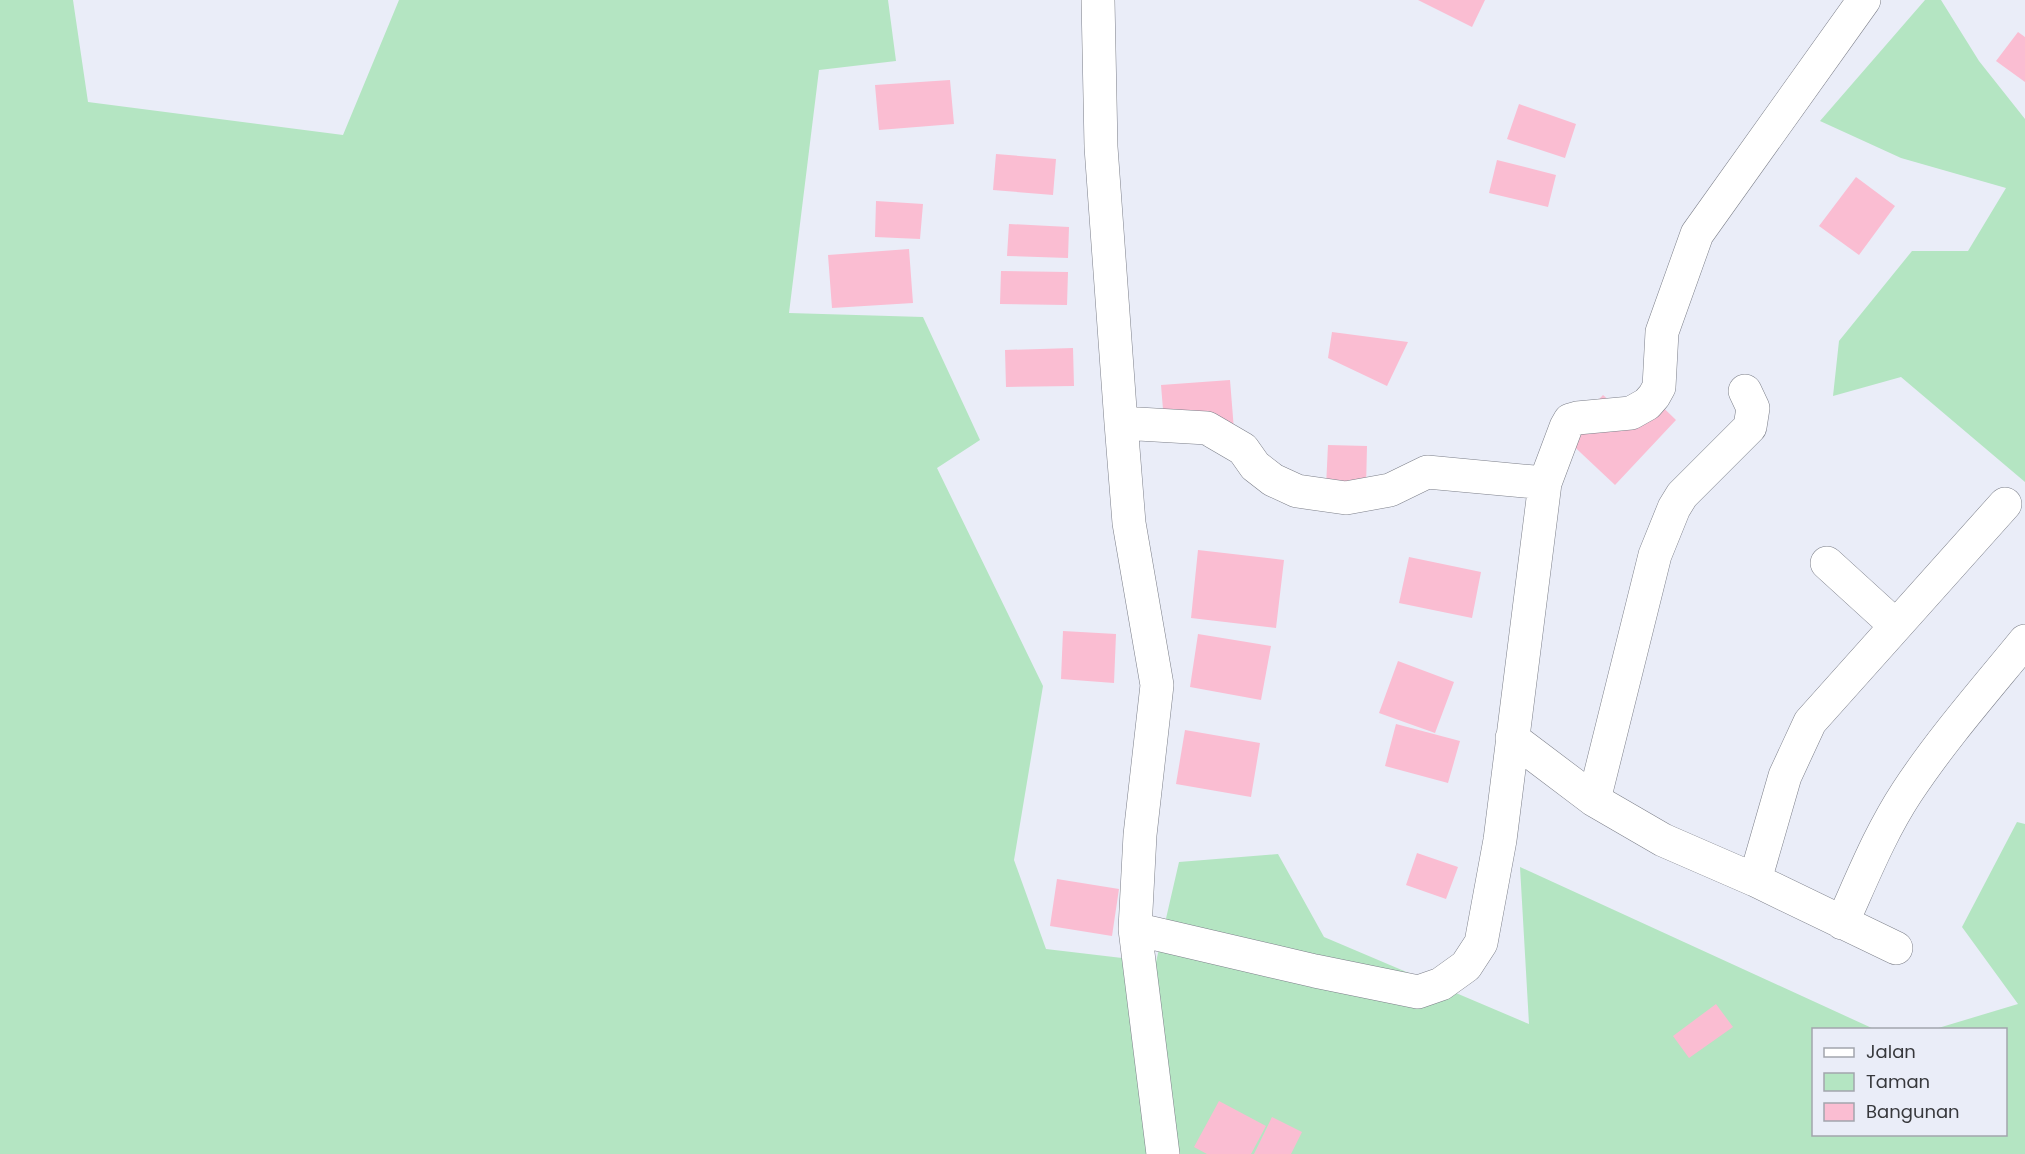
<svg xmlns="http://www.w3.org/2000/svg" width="2025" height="1154" font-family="Poppins,sans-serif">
<rect width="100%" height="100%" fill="#eaedf8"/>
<path fill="#b4e5c2" d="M0,0H73L88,102L343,135L399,0H888L896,61L819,70L789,313L923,317L980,440L937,468L1043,686L1014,860L1046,949L1156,962L1179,862L1278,854L1324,937L1529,1024L1520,867L1874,1029L1814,1030V1134H2006V1030L1935,1029L2018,1004L1962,927L2017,822L2025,824V1154H0Z
M1925,0H1941L1979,61L2025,119V482L1901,377L1833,396L1839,341L1912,251H1968L2006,188L1901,158L1820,121Z"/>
<path fill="#fabdd2" d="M1418,0H1485L1472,27Z
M2018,32L2025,37V82L1996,61Z
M950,80L954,124L879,130L875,85Z
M1519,104L1576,124L1565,158L1507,139Z
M996,154L1056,159L1053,195L993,190Z
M1497,160L1556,175L1548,207L1489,193Z
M1856,177L1895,206L1859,255L1819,226Z
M876,201L923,204L920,239L875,237Z
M1009,224L1069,227L1068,258L1007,256Z
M909,249L913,303L832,308L828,255Z
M1001,271L1068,272L1067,305L1000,304Z
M1332,332L1408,342L1387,386L1328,358Z
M1073,348L1074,386L1006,387L1005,350Z
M1230,380L1234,430L1165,434L1161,385Z
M1642,387L1676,420L1615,485L1564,437L1603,395L1620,410Z
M1328,445L1367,446L1366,488L1326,487Z
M1198,550L1284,560L1276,628L1191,618Z
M1409,557L1481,572L1472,618L1399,603Z
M1063,631L1116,634L1114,683L1061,679Z
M1198,634L1271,646L1261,700L1190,687Z
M1398,661L1454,682L1435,733L1379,713Z
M1396,724L1460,741L1448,783L1385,766Z
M1185,730L1260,743L1251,797L1176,784Z
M1417,853L1458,867L1446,899L1406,885Z
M1057,879L1119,889L1112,936L1050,926Z
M1716,1004L1733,1027L1689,1058L1673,1036Z
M1219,1101L1266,1126L1251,1154H1207L1194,1147Z
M1272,1117L1302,1132L1291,1154H1254Z"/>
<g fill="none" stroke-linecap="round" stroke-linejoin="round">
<g stroke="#7c7f89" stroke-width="34">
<path id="minor" d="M1098,0L1101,147L1121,423L1129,523L1157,685L1140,835L1135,929L1163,1154
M1121,423L1207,428L1243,449L1255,466L1273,480L1297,491L1346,498L1390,490L1427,472L1545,483
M1827,563L1895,625
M1512,738L1594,800L1663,840L1755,880L1896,948
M1594,800L1655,555L1674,508L1682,495L1750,427L1753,408L1745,391
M1755,880L1785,776L1810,722L2005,504
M1842,923C1862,879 1880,833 1907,792C1942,739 1985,690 2025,641
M1135,929L1315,971L1418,992L1441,984L1466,966L1481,943L1500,840L1545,483L1566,427L1570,420L1577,418L1631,413L1647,404L1654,396L1659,387L1662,332L1697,234L1864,0"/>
</g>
<use href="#minor" stroke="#fff" stroke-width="33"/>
</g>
<rect x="1812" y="1028" width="195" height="108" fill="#eaedf8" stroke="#a2a5ad" stroke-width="1.5"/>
<rect x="1824" y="1048" width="30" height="9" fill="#ffffff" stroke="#a2a5ad" stroke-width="1.5"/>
<text x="1866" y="1058" font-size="18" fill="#37383c">Jalan</text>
<rect x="1824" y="1073" width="30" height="18" fill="#b4e5c2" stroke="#a2a5ad" stroke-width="1.5"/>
<text x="1866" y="1088" font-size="18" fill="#37383c">Taman</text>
<rect x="1824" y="1103" width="30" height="18" fill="#fabdd2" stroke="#a2a5ad" stroke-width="1.5"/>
<text x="1866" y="1118" font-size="18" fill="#37383c">Bangunan</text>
</svg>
